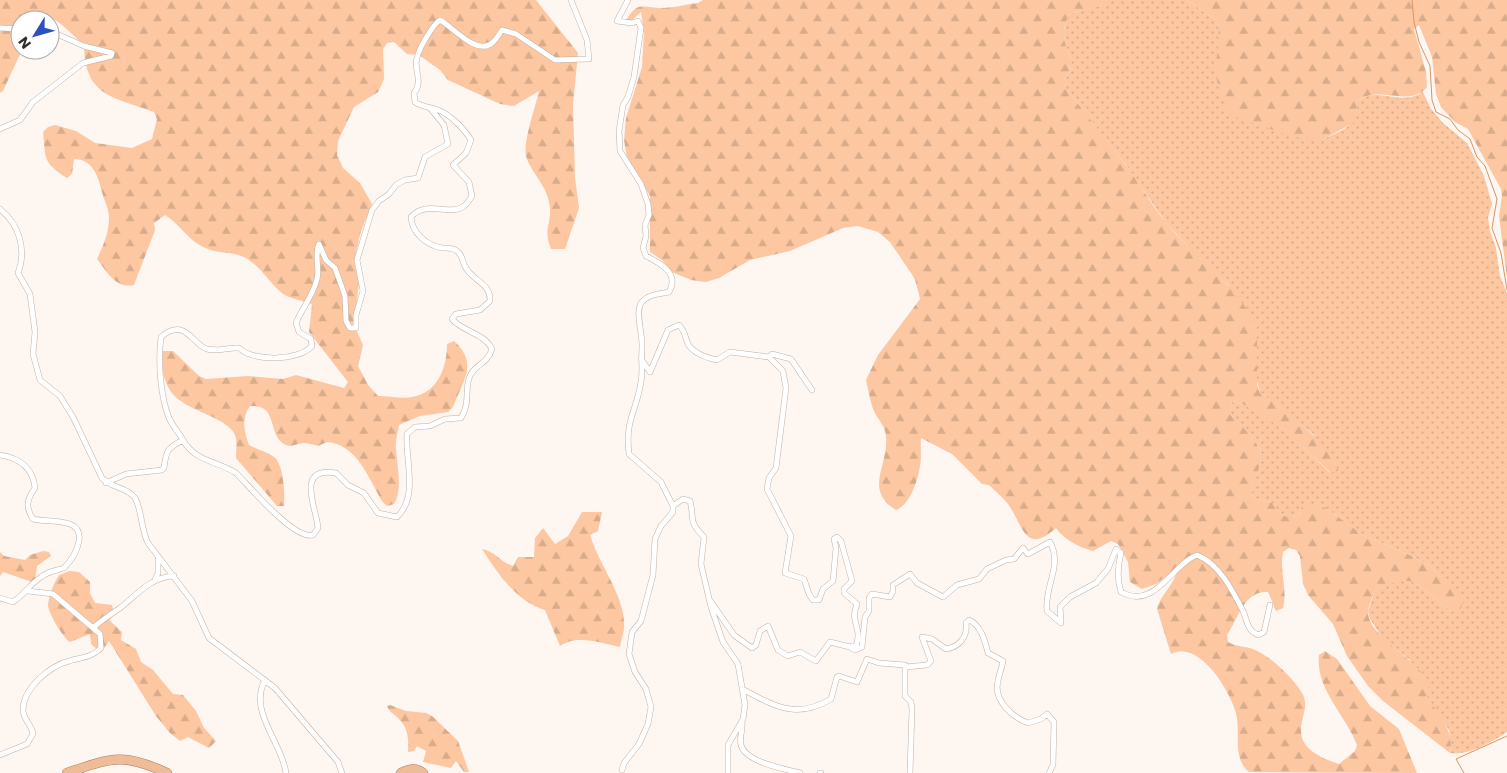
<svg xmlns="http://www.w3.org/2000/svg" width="1507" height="773" font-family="Poppins,sans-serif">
<defs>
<pattern id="grass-dots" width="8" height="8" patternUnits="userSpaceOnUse" patternTransform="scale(1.25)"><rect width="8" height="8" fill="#fcc7a1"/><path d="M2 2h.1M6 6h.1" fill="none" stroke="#d8ab8b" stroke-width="1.8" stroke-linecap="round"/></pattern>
<pattern id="forest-firs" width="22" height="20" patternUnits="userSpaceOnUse" patternTransform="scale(1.25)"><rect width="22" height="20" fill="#fcc7a1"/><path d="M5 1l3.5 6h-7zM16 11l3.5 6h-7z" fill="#d8ab8b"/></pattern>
</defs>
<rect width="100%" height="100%" fill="#fdf6f1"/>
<path fill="url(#grass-dots)" d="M1106,0H1187L1218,21L1220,36L1217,56L1322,140C1343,129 1356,129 1357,102C1373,87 1393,101 1412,97C1415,96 1420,94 1423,92L1431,109L1443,123L1467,143L1484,176L1492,204L1488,218L1490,231L1496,248L1500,276L1507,293V732C1492,742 1468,756 1450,753L1451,746L1449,730L1426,696L1410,660L1383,639L1370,619L1368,611L1375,590C1389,583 1401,577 1416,583L1451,611L1463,600L1431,567L1412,556L1363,535L1326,508H1301L1299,515C1285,521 1279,513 1271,502L1253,498C1248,482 1265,467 1260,450C1257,441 1237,422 1230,414V407L1233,401C1267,410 1305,448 1330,473L1313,434L1260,392L1228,285L1205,265L1166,223L1126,165L1066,89L1063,82C1081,55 1064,57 1064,33C1064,27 1067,20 1069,14L1102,5Z"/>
<path fill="url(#forest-firs)" d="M0,0H536L578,53L573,105L575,178L579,208L565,249H551C543,229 551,226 550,208C548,186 534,177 527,159C521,146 536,106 539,91L514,106L500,104L448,80L440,70L419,55L407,54L394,42L387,43L383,49L384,79L378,92L354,107L338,141L337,155L343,168L360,183L372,204L361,231L354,261L359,283L354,325L363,345L358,366L368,385L378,396C388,396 402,399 412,397C438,393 447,367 447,344L454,341C479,364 463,380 453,407L448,412L420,416L399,425C398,432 395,441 396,449C397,466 403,489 394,504L387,506L382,501C369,479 357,444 327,442L318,446C314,445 308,443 303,443C296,444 290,448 284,444C267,434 279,404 250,406C241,418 244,432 249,445C256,449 268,452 274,457C284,465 285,494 284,506H277L236,458C236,452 237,444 236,438C232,417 185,412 171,392C163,380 161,364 158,351H173L199,376L206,379L248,376L283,379L296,375L344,388L348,382L309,332L312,304C304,301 291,299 283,294C269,283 260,265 244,257C231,251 216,254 203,247C187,239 180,224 165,215L154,223L155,230L134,285C116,289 107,272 97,259C103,247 109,232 109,218C109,208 104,201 102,192C98,176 93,159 74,159L72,174L67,178C42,162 46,159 43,132L48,127L55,125L76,131L95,143L132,148L152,139L157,119L154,112C114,97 85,97 84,46C72,33 40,0 28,20H20V30L10,39L22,50L3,91L0,93Z
M703,0H1106L1103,5L1069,14C1067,20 1064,27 1064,33C1064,57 1081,55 1063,82L1066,89C1086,114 1106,139 1125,164C1140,183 1151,205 1167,224C1195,258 1239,287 1257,327V385L1260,392C1280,408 1334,445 1338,471L1331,473C1305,449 1267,410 1233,401L1230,407V414C1239,424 1253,436 1259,448C1267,465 1248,482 1253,498L1271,502C1279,513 1285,521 1299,515L1301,508L1306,504L1326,508L1363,535L1412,556L1431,567L1464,600L1459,613L1451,611L1416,583C1401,577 1389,584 1375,590C1373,597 1368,605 1368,612C1368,642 1443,669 1426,696C1438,714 1455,730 1450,753L1383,701L1368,686L1347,656L1333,624L1308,595L1303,584L1300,556L1296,550L1289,548L1283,552C1279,571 1288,588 1283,608L1276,611L1268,592C1244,590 1238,619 1227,635L1228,642C1236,647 1244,646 1253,649C1270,656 1290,675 1300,690C1311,705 1301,715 1301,730C1300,750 1324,759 1339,764L1355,751L1357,745C1346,715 1315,689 1319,655L1325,651L1337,659L1370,706L1399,729L1417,773L1249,772C1232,758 1241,733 1236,713C1230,691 1199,639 1171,654L1157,609C1161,593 1174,587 1178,567L1156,584L1142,589L1130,582L1128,562L1118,544L1111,541L1093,551C1080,548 1063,539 1056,528C1025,556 1023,525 1008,504C1003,497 995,491 989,485L982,484L952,454L921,438C920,447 922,457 920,466C918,480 910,505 896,510C863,490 889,465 886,437C886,426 877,419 873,409C870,400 868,389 866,380L878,355L920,299L915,279L890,242L878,232L858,226L843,228L790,251L750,260L719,278L706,282L691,280L672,272L662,260L650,252V196L627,158L624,140L626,118L642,67L644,32L641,12L630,22L626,21C637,0 643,8 662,8C674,8 686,4 698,3Z
M1187,0H1507V278L1499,216L1502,196L1501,189L1468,129L1455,122L1441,107L1436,94L1432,57L1419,25L1414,29L1426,72L1427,87C1410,109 1377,83 1357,102L1356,116L1353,123L1322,140L1294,137L1230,115C1226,105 1220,95 1218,85C1213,64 1221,42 1218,21Z
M582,512H602L598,531L590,535C598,563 624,595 624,623C625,631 621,639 620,647C601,643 577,634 560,646L545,610C517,602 497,573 482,549C496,552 500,562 513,566L518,557H534L535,538L543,528L555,544L568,536Z
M43,551L49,552L51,556L37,566L35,580L32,582L3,572L0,576V552L4,556L25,560L30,555Z
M69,571L79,572L90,582V593L95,603L112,605L114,615L109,620L122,632L121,640L136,649L141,662L153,670L173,694L183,695L196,711L204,728L216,741L209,748L188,737L180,741L170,733L156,716L109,641L101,653L91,644L90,634L70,642C64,639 48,613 48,605C49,595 54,583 59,575Z
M390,705L406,711L426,713L432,716L458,741L469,772H464L456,761L451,768L423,762L426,751L417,746L414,751L408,752C409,738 408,728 398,718C393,713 389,712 387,706Z"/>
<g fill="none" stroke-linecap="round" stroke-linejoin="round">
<path stroke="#db9561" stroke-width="1" d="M1412,0L1414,22L1419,42L1430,66L1432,100L1436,112L1450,119L1458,130L1470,139L1477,157L1485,166L1497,199L1492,228L1501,253L1507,290
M1464,773L1456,759L1507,736"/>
<g stroke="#c1b1a6" stroke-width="6">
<path id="minor" d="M0,28L20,29
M0,129L20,120L33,102L83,63L111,56L112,53L84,46L59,35L50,33
M0,209C19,224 27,250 18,273L30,294L35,332L33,354L40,380L60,396L73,417L102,478C111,488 127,487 135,498C142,510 141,530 148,543L192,601L209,638L275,688L338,762L342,773
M641,359L650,372L668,330L679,325C685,331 685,337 688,344C693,353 708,358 717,360L730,352L769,357
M183,440C179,433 172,425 169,418C160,395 158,361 161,337C186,316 193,346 207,349C218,352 228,347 239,348C253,362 299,361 312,346L311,339L299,332L296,323C302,308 313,296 317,279C320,268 314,256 319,244L326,260L335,268L345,296L346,321L350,328H356V315L363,291L357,260L372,210L379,201L389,194L396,185L405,180L418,178L425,157L448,144L444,125L430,108
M0,455C19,458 33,468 35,488C27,499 25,507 33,519C48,523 83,516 79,541C77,552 72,560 64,568C56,571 48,571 41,577C30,584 24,595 13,602L0,598
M106,483L126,474L162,470L164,468C166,451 167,448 183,440C195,462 218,461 236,473C250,487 294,540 313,535L318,528C317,509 294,466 336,473L348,485L364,493L378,513L397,517C419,496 405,460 407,434L415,427L430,426L445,419L461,418C471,402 464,388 470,376C475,364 487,365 492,349C484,333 463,332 452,319L456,314L480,310L490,301C491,283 473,281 466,268C462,262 463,255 457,251C452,247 447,248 442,248C426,245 412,233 411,217C426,199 451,217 464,206C467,204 470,199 472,196L469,182L453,165L466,153L471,140C465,130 450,114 438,110C430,107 422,107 415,102L414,93C424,81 413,69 417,58C419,48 432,26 440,20C453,27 476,56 492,43C496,40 499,34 502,30L516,34L555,60L589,59L587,40L571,0
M673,506L683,499L690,501C695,519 687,520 704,537L701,564L711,607L723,642L738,664L745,705L743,719L728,745V773
M155,580L158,573V560
M709,599L734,635L752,648L756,645L760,631L768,626L778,650L788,656L800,652L816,661L830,642L850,647L856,646C863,626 849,623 857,604L844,593V589L852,581L841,541L837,537L834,539L836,548L833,581L823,589L819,600H813L809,594L804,579L785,573L791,536L767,489L769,478L776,468L786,388L783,371L769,357L772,354L791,359L812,390
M94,627C102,620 111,614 120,608C137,595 150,577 174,576
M850,647L855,650L862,647L865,617L869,611V598L872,594L890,597L893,591V585L910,574L917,583L943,597L957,585L979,579L987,569L1006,560L1014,559L1023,548L1028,554L1050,542C1063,566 1044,586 1047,611L1061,623L1060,607L1070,597L1096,583L1108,569L1116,549L1121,553C1118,565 1117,580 1121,592C1155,611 1172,564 1197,555C1219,564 1232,589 1243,611C1248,622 1246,629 1258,635L1264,632L1270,605
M905,667L927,665L931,661L922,637L932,639L946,649C959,647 968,637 966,623L969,620C981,625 985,641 988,653L1003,661C1002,668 999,674 998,681C993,700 1012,717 1028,723L1041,719L1047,714L1054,722L1053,765L1049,773
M265,680C248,712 282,742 286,773
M742,689C775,706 796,720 831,699L837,677L839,676L857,682L867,659L879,663L905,665V696L911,702L912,709L910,773
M742,722C743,730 739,738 741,745C745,762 785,769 800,773
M0,755L27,744L33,734C32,725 23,719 23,710C23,688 50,666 69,661C82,657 91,658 101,648L100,634L53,594L28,591
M622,770L624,763L639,744L648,724L651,707L646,689L635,672L629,654L632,632L641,621L653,575L655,539L661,526L673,512V506L661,482L629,454C625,419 636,413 641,382C643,371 641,359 642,348C643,335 635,313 641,303C648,294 659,294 669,292C680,273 660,263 646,256L643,248L646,236L645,225L649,215L648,204L641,184L620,151L619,131L623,105L628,97L634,77L641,28L638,21L632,23L617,21L628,0
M820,773H821"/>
</g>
<g stroke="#aa7f60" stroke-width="10">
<path id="trunk" d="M67,773C111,758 123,752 167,773
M401,773C409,769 416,767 423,773"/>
</g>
<use href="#minor" stroke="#fff" stroke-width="5"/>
<use href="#trunk" stroke="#eebc97" stroke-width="9"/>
</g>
<g transform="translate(35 35) rotate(233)"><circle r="24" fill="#ffffff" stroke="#adaba9"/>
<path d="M0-4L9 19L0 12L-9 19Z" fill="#2d4fbf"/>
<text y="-8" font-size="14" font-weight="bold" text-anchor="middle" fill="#332d29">N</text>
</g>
</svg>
